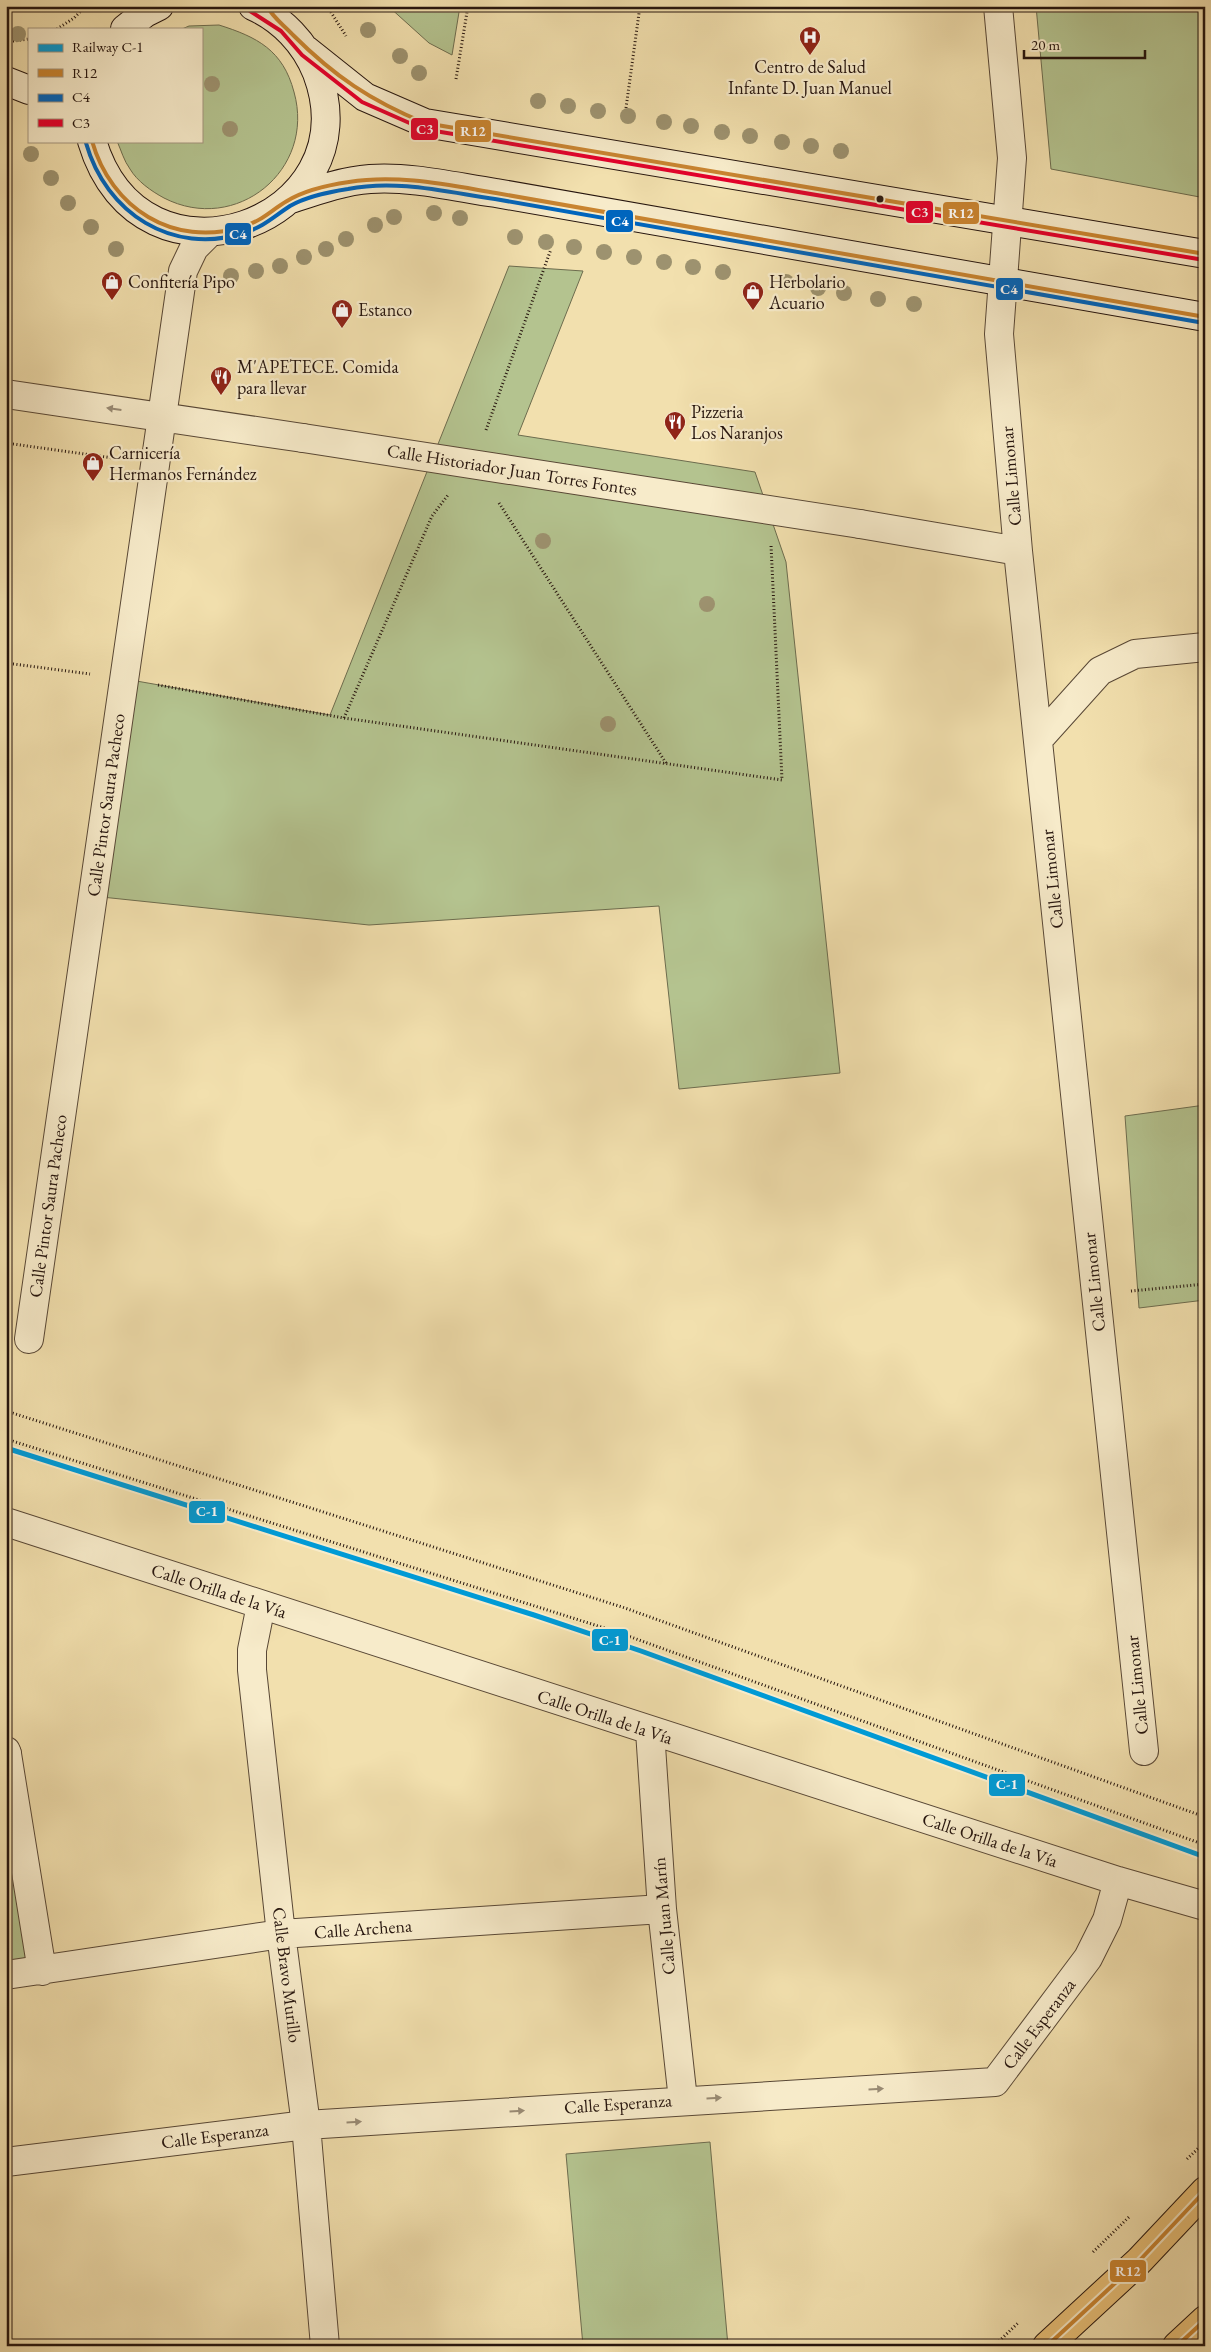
<svg xmlns="http://www.w3.org/2000/svg" width="1211" height="2352" font-family="'EB Garamond',serif">
<rect width="100%" height="100%" fill="#f2e0ae"/>
<filter id="stains"><feTurbulence type="fractalNoise" baseFrequency=".004" numOctaves="4"/><feColorMatrix values="0 0 0 0 .2 0 0 0 0 .09 0 0 0 0 .02 0 0 0 .5 -.17"/></filter>
<radialGradient id="worn" r=".72"><stop offset=".6" stop-color="#630" stop-opacity="0"/><stop offset="1" stop-color="#630" stop-opacity=".3"/></radialGradient>
<path fill="#b4c38f" stroke="#6d6c4e" d="M388,6H460L452,55L429,43Z
M1036,6H1205V198L1051,169Z
M219,25C257,37 283,50 294,92C316,170 236,235 164,198C151,191 137,181 130,169C124,161 121,150 117,141H201V29H182L189,26Z
M509,266L583,271L518,435L755,472L786,562L840,1073L679,1089L659,906L369,925L92,896L125,679L330,715Z
M1205,1105V1300L1139,1308L1125,1116Z
M6,1830L42,1971L6,1975Z
M710,2142L728,2346H583L566,2154Z"/>
<g fill="none" stroke-linecap="round" stroke-linejoin="round">
<g stroke="#594836" stroke-width="30">
<path id="pedestrian" d="M303,438L860,524
M7,1754L42,1971
M6,1975L281,1934
M6,2162L306,2125"/>
</g>
<g stroke="#594836" stroke-width="30">
<path id="minor" d="M998,6L1012,158L999,334L1018,551L1144,1751
M6,394L303,438
M860,524L1018,551
M1038,740L1100,671L1135,654L1205,647
M29,1339L183,271L194,248L209,233
M6,1522L1118,1881L1205,1906
M261,1605L252,1650V1670L281,1934L306,2125L325,2346
M650,1731L662,1909L683,2100
M6,1751L7,1754
M281,1934L662,1909
M306,2125L995,2082L1088,1958L1107,1920L1118,1881"/>
</g>
<g stroke="#26150e" stroke-width="30">
<path id="secondary" d="M125,29L145,13L159,6
M306,50L365,97L425,123L1205,254
M6,81L29,90
M92,141C141,306 373,223 317,73C305,43 282,19 253,6
M288,200C315,191 342,181 370,179C411,176 455,187 496,193L1205,317"/>
</g>
<g stroke="#26150e" stroke-width="30">
<path id="primary" d="M1047,2346L1139,2261L1205,2191
M1177,2346L1205,2320"/>
</g>
<path stroke="#26150e" stroke-width="3" stroke-dasharray="1 2.5" stroke-linecap="butt" d="M327,6L346,36
M57,29L74,18L86,6
M6,42L29,39
M456,79L468,6
M626,108L640,6
M486,430L551,249
M6,443L120,459
M499,503L666,763
M6,663L90,674
M158,685L344,718L782,780L771,545
M344,718L432,516L448,495
M1131,1291L1205,1284
M6,1411L625,1608L1205,1817
M6,1439L617,1632L1205,1845
M1187,2159L1205,2142
M1093,2252L1130,2216
M994,2346L1018,2323"/>
<use href="#pedestrian" stroke="#f7ebca" stroke-width="28"/>
<use href="#minor" stroke="#f7ebca" stroke-width="28"/>
<use href="#secondary" stroke="#f7ebca" stroke-width="28"/>
<use href="#primary" stroke="#e9c077" stroke-width="28"/>
<g stroke="#f7ebca" stroke-width="8">
<path id="bus-1" d="M267,6C273,18 284,25 293,35C334,76 371,101 425,123L1205,254
M92,141C111,208 173,248 242,227C262,221 270,211 287,201C305,190 328,185 349,182C398,174 448,185 496,193L1205,317
M1047,2346L1139,2261L1205,2191
M1177,2346L1205,2320"/>
</g>
<g stroke="#f7ebca" stroke-width="8">
<path id="bus-2" d="M86,143C106,213 172,256 244,233C265,226 273,217 290,206C307,196 329,192 348,189C396,179 447,192 495,199L1204,323"/>
</g>
<g stroke="#f7ebca" stroke-width="8">
<path id="bus-3" d="M250,11L281,31L302,55L362,102L423,129L1204,260"/>
</g>
<use href="#bus-1" stroke="#c98430" stroke-width="4"/>
<use href="#bus-2" stroke="#0065bd" stroke-width="4"/>
<use href="#bus-3" stroke="#e4002b" stroke-width="4"/>
<g stroke="#f7ebca" stroke-width="9">
<path id="rail-1" d="M6,1448L534,1615L641,1651L1205,1857"/>
</g>
<use href="#rail-1" stroke="#009ad5" stroke-width="5"/>
</g>
<g fill="#9d926f">
<circle cx="368" cy="30" r="8"/>
<circle cx="18" cy="34" r="8"/>
<circle cx="400" cy="56" r="8"/>
<circle cx="419" cy="73" r="8"/>
<circle cx="212" cy="84" r="8"/>
<circle cx="538" cy="101" r="8"/>
<circle cx="568" cy="106" r="8"/>
<circle cx="598" cy="111" r="8"/>
<circle cx="628" cy="116" r="8"/>
<circle cx="664" cy="122" r="8"/>
<circle cx="691" cy="126" r="8"/>
<circle cx="230" cy="129" r="8"/>
<circle cx="722" cy="132" r="8"/>
<circle cx="750" cy="136" r="8"/>
<circle cx="782" cy="142" r="8"/>
<circle cx="811" cy="146" r="8"/>
<circle cx="841" cy="151" r="8"/>
<circle cx="31" cy="154" r="8"/>
<circle cx="51" cy="178" r="8"/>
<circle cx="68" cy="203" r="8"/>
<circle cx="434" cy="213" r="8"/>
<circle cx="394" cy="217" r="8"/>
<circle cx="460" cy="218" r="8"/>
<circle cx="375" cy="225" r="8"/>
<circle cx="91" cy="227" r="8"/>
<circle cx="515" cy="237" r="8"/>
<circle cx="346" cy="239" r="8"/>
<circle cx="546" cy="242" r="8"/>
<circle cx="574" cy="247" r="8"/>
<circle cx="116" cy="249" r="8"/>
<circle cx="326" cy="249" r="8"/>
<circle cx="604" cy="252" r="8"/>
<circle cx="304" cy="257" r="8"/>
<circle cx="634" cy="257" r="8"/>
<circle cx="664" cy="262" r="8"/>
<circle cx="280" cy="266" r="8"/>
<circle cx="693" cy="267" r="8"/>
<circle cx="256" cy="271" r="8"/>
<circle cx="723" cy="272" r="8"/>
<circle cx="231" cy="276" r="8"/>
<circle cx="786" cy="282" r="8"/>
<circle cx="818" cy="288" r="8"/>
<circle cx="844" cy="293" r="8"/>
<circle cx="878" cy="299" r="8"/>
<circle cx="914" cy="304" r="8"/>
<circle cx="543" cy="541" r="8"/>
<circle cx="707" cy="604" r="8"/>
<circle cx="608" cy="724" r="8"/>
</g>
<defs><path id="oneway-solid" d="M-6-.8H1V-3.2L6.5 0L1 3.2V.8H-6Z" transform="scale(1.25)"/></defs>
<g fill="#998b75">
<use href="#oneway-solid" transform="translate(114 409) rotate(-172)"/>
<use href="#oneway-solid" transform="translate(876 2089) rotate(-3)"/>
<use href="#oneway-solid" transform="translate(714 2098) rotate(-3)"/>
<use href="#oneway-solid" transform="translate(517 2111) rotate(-4)"/>
<use href="#oneway-solid" transform="translate(354 2122) rotate(-4)"/>
</g>
<defs>
<g id="hospital-pin" transform="scale(1.125)"><path d="M0 17L-7.5 6A9.5 9.5 0 1 1 7.5 6Z" fill="#8f2418" stroke="#f7ebca"/><path d="M-5-5h3v3.5h4V-5h3V5h-3V1.5h-4V5h-3Z" fill="#fff"/></g>
<g id="shop-pin" transform="scale(1.125)"><path d="M0 17L-7.5 6A9.5 9.5 0 1 1 7.5 6Z" fill="#8f2418" stroke="#f7ebca"/><path d="M-5-2.5h2.3a2.7 3.5 0 0 1 5.4 0H5L5.5 6h-11ZM-1.5-2.5h3a1.5 2.3 0 0 0-3 0Z" fill="#fff"/></g>
<g id="restaurant-pin" transform="scale(1.125)"><path d="M0 17L-7.5 6A9.5 9.5 0 1 1 7.5 6Z" fill="#8f2418" stroke="#f7ebca"/><path d="M-5-6h1v4h1v-4h1v4h1v-4h1v5L-1.5 .5V6h-2V.5L-5-1ZM5-6V6H3V1.5H1.5Q1.5-4 5-6Z" fill="#fff"/></g>
</defs>
<g fill-rule="evenodd">
<use href="#hospital-pin" x="810" y="37"/>
<use href="#shop-pin" x="112" y="282"/>
<use href="#shop-pin" x="753" y="292"/>
<use href="#shop-pin" x="342" y="310"/>
<use href="#restaurant-pin" x="221" y="377"/>
<use href="#restaurant-pin" x="675" y="422"/>
<use href="#shop-pin" x="93" y="463"/>
</g>
<circle fill="#26150e" stroke="#f7ebca" stroke-width="2" cx="880" cy="199" r="4.5"/>
<g text-anchor="middle" stroke-width="4.5" stroke-linejoin="round" paint-order="stroke">
<g font-size="18" fill="#26150e" stroke="#f7ebca" text-anchor="start">
<text x="810" y="73" text-anchor="middle">Centro de Salud<tspan x="810" dy="21">Infante D. Juan Manuel</tspan></text>
<text x="128" y="288">Confitería Pipo</text>
<text x="769" y="288">Herbolario<tspan x="769" dy="21">Acuario</tspan></text>
<text x="358" y="316">Estanco</text>
<text x="237" y="373">M'APETECE. Comida<tspan x="237" dy="21">para llevar</tspan></text>
<text x="691" y="418">Pizzeria<tspan x="691" dy="21">Los Naranjos</tspan></text>
<text x="109" y="459">Carnicería<tspan x="109" dy="21">Hermanos Fernández</tspan></text>
</g>
<g font-size="18" fill="#26150e" stroke="#f7ebca">
<text transform="translate(512 470) rotate(9)" y="6">Calle Historiador Juan Torres Fontes</text>
<text transform="translate(1011 476) rotate(-95)" y="6">Calle Limonar</text>
<text transform="translate(106 805) rotate(-82)" y="6">Calle Pintor Saura Pacheco</text>
<text transform="translate(1052 879) rotate(-96)" y="6">Calle Limonar</text>
<text transform="translate(48 1206) rotate(-82)" y="6">Calle Pintor Saura Pacheco</text>
<text transform="translate(1094 1282) rotate(-96)" y="6">Calle Limonar</text>
<text transform="translate(219 1591) rotate(18)" y="6">Calle Orilla de la Vía</text>
<text transform="translate(1137 1685) rotate(-96)" y="6">Calle Limonar</text>
<text transform="translate(605 1717) rotate(18)" y="6">Calle Orilla de la Vía</text>
<text transform="translate(990 1840) rotate(18)" y="6">Calle Orilla de la Vía</text>
<text transform="translate(664 1916) rotate(-95)" y="6">Calle Juan Marín</text>
<text transform="translate(363 1929) rotate(-4)" y="6">Calle Archena</text>
<text transform="translate(287 1975) rotate(83)" y="6">Calle Bravo Murillo</text>
<text transform="translate(1039 2024) rotate(-53)" y="6">Calle Esperanza</text>
<text transform="translate(618 2104) rotate(-4)" y="6">Calle Esperanza</text>
<text transform="translate(215 2136) rotate(-7)" y="6">Calle Esperanza</text>
</g>
</g>
<g stroke="#f7ebca" stroke-width="2">
<rect x="410" y="117" width="29" height="24" rx="5" fill="#e4002b"/>
<rect x="454" y="119" width="38" height="24" rx="5" fill="#c98430"/>
<rect x="905" y="200" width="29" height="24" rx="5" fill="#e4002b"/>
<rect x="942" y="201" width="38" height="24" rx="5" fill="#c98430"/>
<rect x="605" y="209" width="29" height="24" rx="5" fill="#0065bd"/>
<rect x="224" y="222" width="28" height="24" rx="5" fill="#0065bd"/>
<rect x="995" y="277" width="29" height="24" rx="5" fill="#0065bd"/>
<rect x="188" y="1500" width="38" height="24" rx="5" fill="#009ad5"/>
<rect x="591" y="1628" width="38" height="24" rx="5" fill="#009ad5"/>
<rect x="988" y="1773" width="38" height="24" rx="5" fill="#009ad5"/>
<rect x="1109" y="2259" width="38" height="24" rx="5" fill="#c98430"/>
</g>
<g font-size="14" text-anchor="middle" font-weight="bold" fill="#fff">
<text x="425" y="134">C3</text>
<text x="473" y="136">R12</text>
<text x="920" y="217">C3</text>
<text x="961" y="218">R12</text>
<text x="620" y="226">C4</text>
<text x="238" y="239">C4</text>
<text x="1009" y="294">C4</text>
<text x="207" y="1516">C-1</text>
<text x="610" y="1645">C-1</text>
<text x="1007" y="1789">C-1</text>
<text x="1128" y="2276">R12</text>
</g>
<rect width="1211" height="2352" fill="none" stroke="#f2e0ae" stroke-width="25"/>
<rect x="8" y="8" width="1196" height="2337" fill="none" stroke="#26150e" stroke-width="2.5"/>
<rect x="12" y="12" width="1186" height="2327" fill="none" stroke="#26150e"/>
<rect x="28" y="28" width="175" height="115" fill="#f7ebca" stroke="#a3957f"/>
<rect x="38" y="44" width="25" height="8" fill="#009ad5" stroke="#a3957f"/>
<text x="72" y="52" font-size="15" fill="#26150e">Railway C-1</text>
<rect x="38" y="69" width="25" height="8" fill="#c98430" stroke="#a3957f"/>
<text x="72" y="78" font-size="15" fill="#26150e">R12</text>
<rect x="38" y="94" width="25" height="8" fill="#0065bd" stroke="#a3957f"/>
<text x="72" y="102" font-size="15" fill="#26150e">C4</text>
<rect x="38" y="119" width="25" height="8" fill="#e4002b" stroke="#a3957f"/>
<text x="72" y="128" font-size="15" fill="#26150e">C3</text>
<path d="M1024 50v8h121v-8" fill="none" stroke="#26150e" stroke-width="2.5"/>
<text x="1031" y="50" font-size="15" fill="#26150e" stroke="#f7ebca" stroke-width="4" paint-order="stroke">20 m</text>
<rect width="100%" height="100%" filter="url(#stains)"/>
<rect width="100%" height="100%" fill="url(#worn)"/>
</svg>
